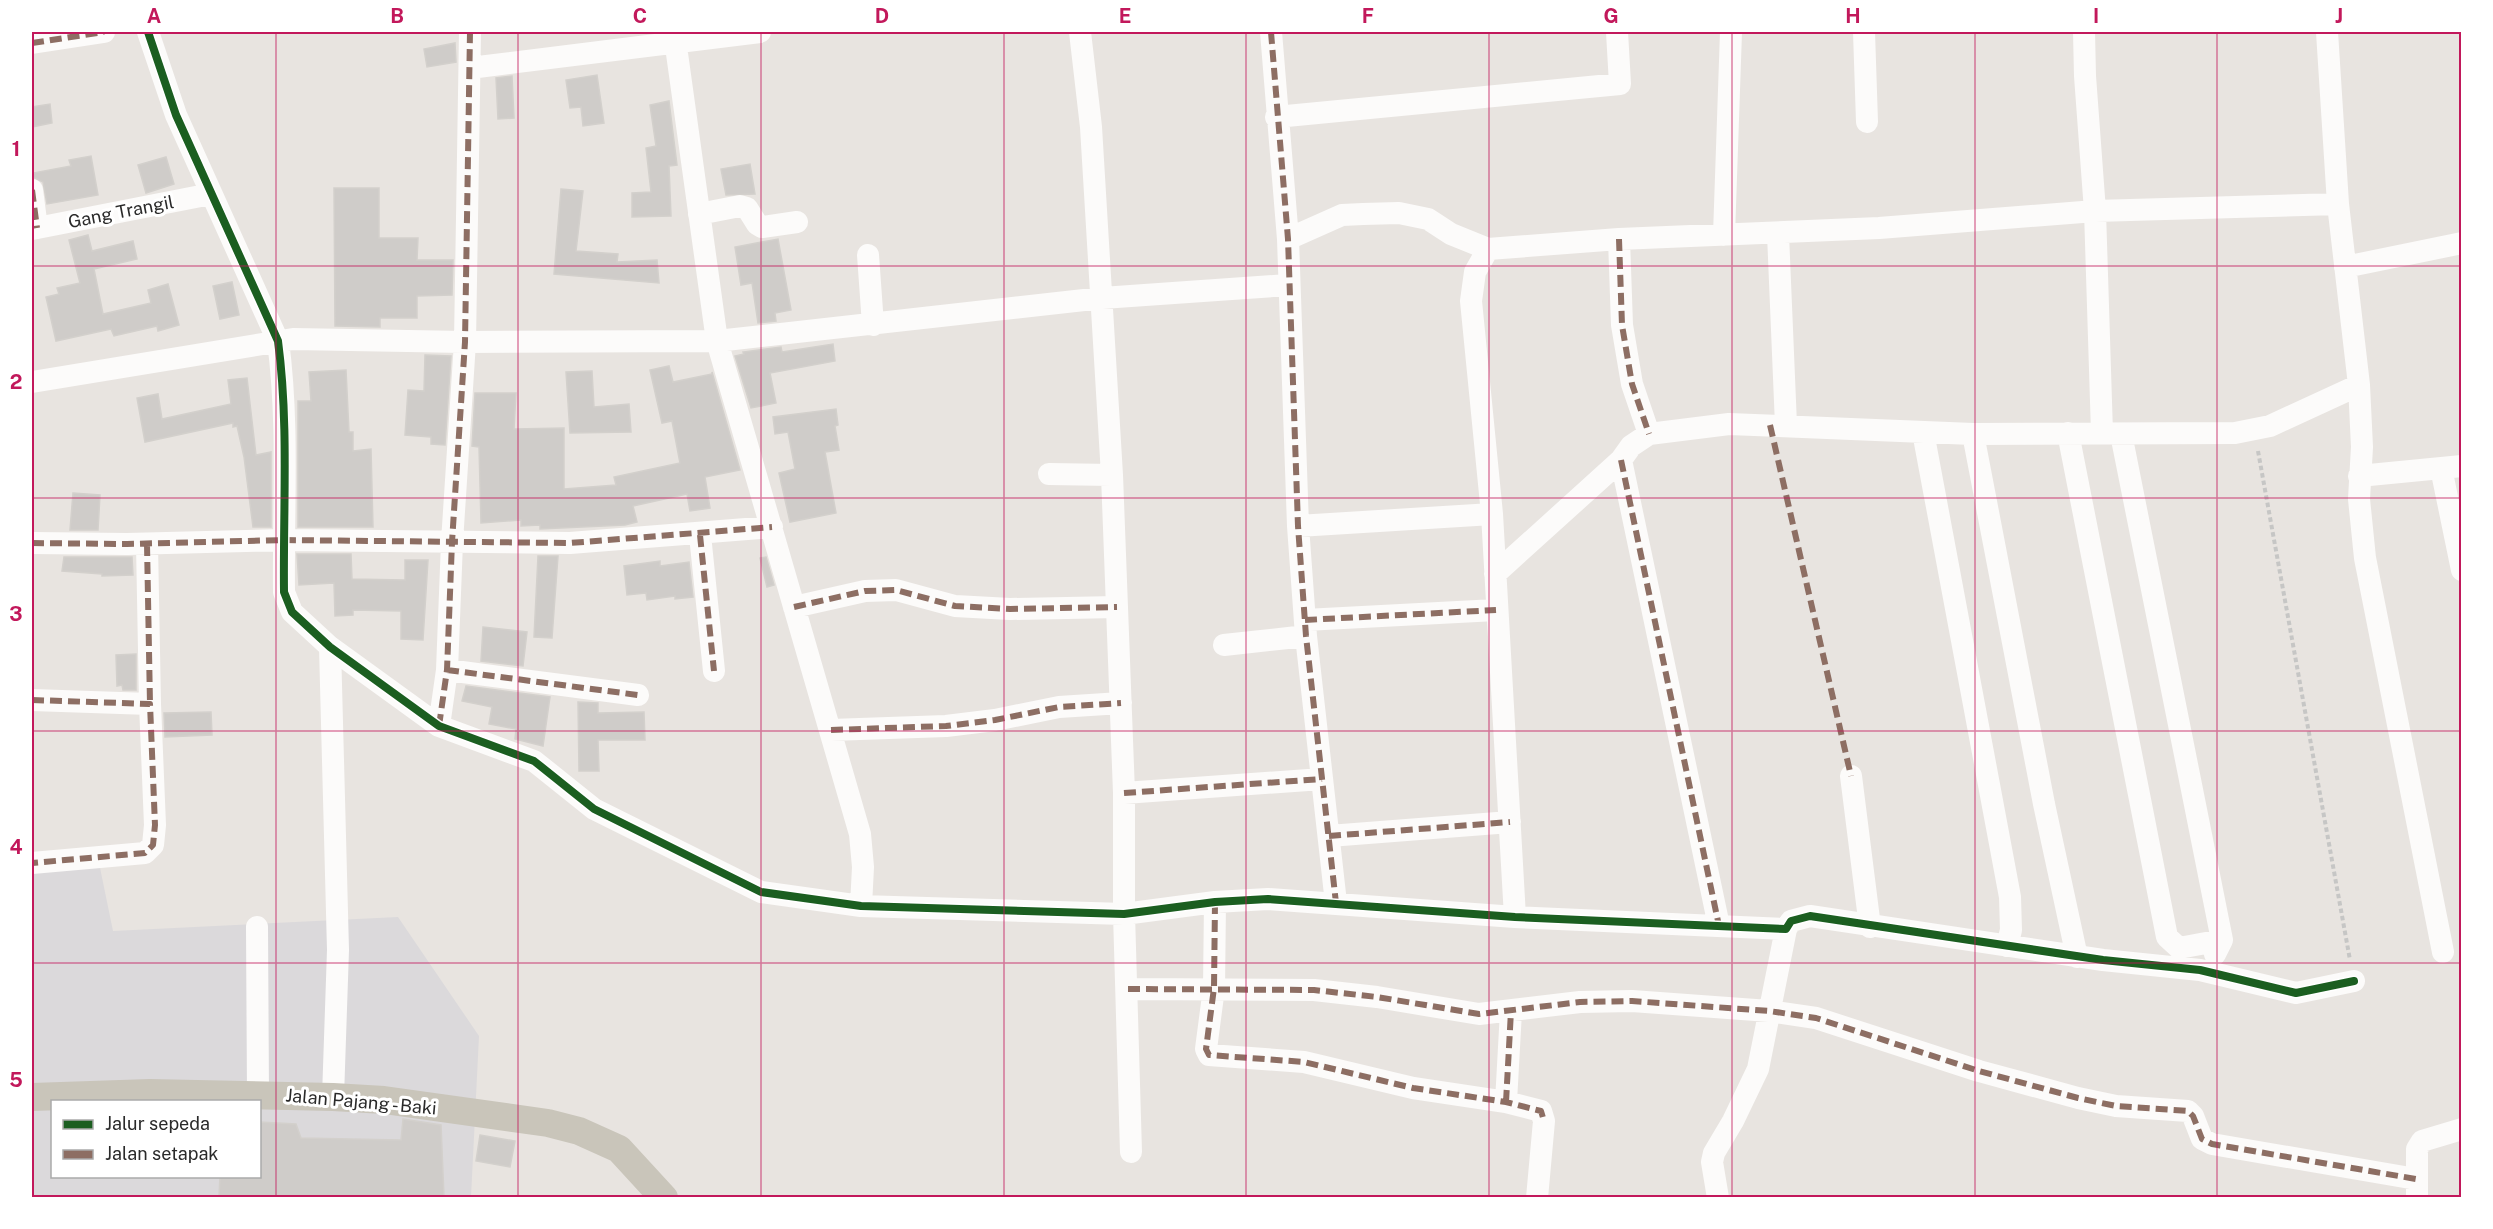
<svg xmlns="http://www.w3.org/2000/svg" width="2493" height="1229" font-family="'Public Sans',sans-serif">
<rect width="100%" height="100%" fill="#e8e4e0"/>
<path fill="#dbd9db" fill-rule="evenodd" d="M98,858L113,931L398,917L479,1036L471,1197H32V866ZM52,1102H260V1176H52Z"/>
<path fill="#cfccc9" stroke="#d3d0cc" stroke-width="1.5" d="M455,43L456,62L427,67L424,49Z
M597,75L604,123L583,126L581,107L570,108L566,80Z
M512,76L514,118L498,119L496,78Z
M669,101L677,165L669,166L671,216L632,217V193L651,192L646,148L656,146L650,105Z
M50,104L52,123L32,127V107Z
M91,156L98,195L47,204L43,182L33,177V173L71,166L69,160Z
M166,157L174,184L146,193L138,165Z
M750,164L755,194L726,195L721,169Z
M334,188H379V238H418L417,260H453L452,295L417,296V318H380V327L335,326Z
M561,189L583,191L576,251L618,254L617,262L657,260L659,283L554,274Z
M88,235L92,251L133,241L137,259L94,269L103,314L151,303L148,290L168,284L179,325L158,331L157,326L114,336L111,329L56,341L46,297L59,294L57,288L80,283L69,240Z
M778,239L791,310L775,313L776,321L758,323L752,283L741,285L735,247Z
M232,282L239,315L220,319L213,286Z
M833,344L835,361L770,373L776,403L751,408L735,356L744,354L743,352L781,347L782,352Z
M425,355L451,356L445,445L431,444V437L405,435L408,390L424,391Z
M669,366L673,382L712,374V372L740,470L705,477L710,508L690,511L687,494L633,506L637,522L625,525L540,529V525L521,526V520L481,523L479,447L472,446L475,393H516L514,429L564,428V489L616,485L614,477L680,463L672,421L662,423L650,370Z
M346,370L349,432H353V451L371,449L373,527H298V401H311L309,372Z
M592,371L594,407L629,404L631,432L570,433L566,372Z
M247,378L256,455L271,452V527H253L244,457L237,426L233,427V423L145,442L137,398L158,394L162,419L231,404L228,380Z
M836,409L838,425L835,426L839,450L825,452L836,513L790,522L779,473L795,469L788,432L775,434L773,417Z
M73,493L100,495L98,530H70Z
M297,554H351L352,579L405,580V560H428L423,640L401,639V611L353,610V615L335,616L334,583L299,585Z
M538,556H558L552,638L534,637Z
M64,557H132L133,575L102,576V574L62,571Z
M766,557L774,585L767,587L760,558Z
M660,561V566L689,562L693,597L675,599V596L647,600L646,593L627,595L624,566Z
M483,627L527,632L523,666L481,661Z
M136,654V690H123L122,685L117,686L116,655Z
M466,686L550,697L543,746L515,739L516,729L489,724L492,707L462,701Z
M578,702L598,703V713L644,712L645,740H598L599,771H579Z
M211,712L212,735L165,737L164,713Z
M403,1119L441,1125L444,1197H219L220,1176H260V1122L296,1124L301,1138L401,1140Z
M480,1135L515,1141L510,1167L476,1161Z"/>
<g fill="none" stroke-linecap="round" stroke-linejoin="round">
<path stroke="#c6c6c5" stroke-width="4" stroke-dasharray="4.5 3" stroke-linecap="butt" d="M2258,451L2350,960"/>
<path stroke="#fcfbfa" stroke-width="22" d="M148,32L176,115L278,341C289,424 283,508 284,592L292,612L330,647L439,726L534,761L594,809L761,892L861,906L1124,914L1215,902L1268,899L1515,917L1786,929L1791,921L1810,916L2103,960L2200,970L2296,993L2354,981
M674,32L717,341L860,834L863,867L861,906
M1080,32L1091,127L1112,475L1124,793V914L1131,1152
M1271,32L1288,239L1298,526L1306,636L1336,903
M1864,32L1867,122
M2084,32L2085,76L2095,211L2102,433
M2327,32L2338,204L2359,385L2362,447L2359,499L2365,558L2443,952
M32,43L104,32
M470,68L760,32
M1276,117L1620,84L1617,32
M32,190L37,228
M699,214L740,206L747,208L757,224L762,227L797,222
M32,229L211,194
M1778,234L1786,425
M1724,235L1731,32
M1288,239L1342,215L1363,214L1399,213L1428,219L1451,234L1488,249L1619,239L1879,228L2095,211L2338,204
M1619,239L1622,325L1632,384L1649,434
M1488,249L1475,272L1471,301L1492,514L1515,917
M868,255L873,325
M2345,267L2462,243
M32,382L293,339L465,342L717,341L1102,298L1288,285
M1923,432L2010,897L2011,930L2007,946
M2068,433L2167,937L2179,948L2222,940
M1973,434L2044,804L2077,957
M2121,434L2222,940L2215,954
M1621,460L1719,926
M2441,468L2462,570
M1049,474L1112,475
M2359,476L2462,466
M1298,526L1492,514
M700,535L714,671
M32,543L127,544L283,540L570,543L772,527
M147,544L150,704
M1495,574L1621,460L1631,446L1649,434L1729,424L1973,434L2235,433L2270,426L2359,385
M794,607L865,591L896,590L955,606L1010,609L1117,607
M1305,620L1496,610
M1224,645L1306,636
M330,647L338,950L333,1097
M447,670L638,695
M32,700L150,704L155,825L153,845L145,853L32,863
M439,726L447,670L452,542L465,342L470,32
M831,730L946,726L995,720L1059,707L1121,703
M1851,776L1870,927
M1124,793L1322,779
M1329,836L1510,822
M1215,902L1214,988L1206,1049L1209,1055L1304,1062L1413,1088L1506,1102L1541,1111L1544,1121L1537,1198
M257,927L258,1094
M1128,989L1314,990L1377,997L1479,1014L1580,1002L1632,1001L1769,1011L1816,1018L1979,1071L2078,1098L2116,1106L2188,1111L2193,1116L2202,1139L2212,1144L2416,1179
M1506,1102L1511,1011
M1718,1198L1712,1162L1714,1153L1733,1121L1758,1069L1786,929
M2417,1198V1149L2422,1141L2462,1129"/>
<path stroke="#c9c5ba" stroke-width="28" d="M32,1097L150,1093L333,1097L384,1100L548,1123L579,1131L619,1149L664,1198"/>
<path stroke="#8d6e63" stroke-width="6" stroke-dasharray="12 6" stroke-linecap="butt" d="M1271,32L1288,239L1298,526L1306,636L1336,903
M32,43L104,32
M32,190L37,228
M1619,239L1622,325L1632,384L1649,434
M1770,425L1851,776
M1621,460L1719,926
M700,535L714,671
M32,543L127,544L283,540L570,543L772,527
M147,544L150,704
M794,607L865,591L896,590L955,606L1010,609L1117,607
M1305,620L1496,610
M447,670L638,695
M32,700L150,704L155,825L153,845L145,853L32,863
M439,726L447,670L452,542L465,342L470,32
M831,730L946,726L995,720L1059,707L1121,703
M1124,793L1322,779
M1329,836L1510,822
M1215,902L1214,988L1206,1049L1209,1055L1304,1062L1413,1088L1506,1102L1541,1111L1544,1121
M1128,989L1314,990L1377,997L1479,1014L1580,1002L1632,1001L1769,1011L1816,1018L1979,1071L2078,1098L2116,1106L2188,1111L2193,1116L2202,1139L2212,1144L2416,1179
M1506,1102L1511,1011"/>
<g stroke="#fff" stroke-width="11">
<path id="cycleway" d="M148,32L176,115L278,341C289,424 283,508 284,592L292,612L330,647L439,726L534,761L594,809L761,892L861,906L1124,914L1215,902L1268,899L1515,917L1786,929L1791,921L1810,916L2103,960L2200,970L2296,993L2354,981"/>
</g>
<use href="#cycleway" stroke="#1b5e20" stroke-width="8"/>
</g>
<path fill="none" stroke="#c2185b" stroke-width="1.5" stroke-opacity="0.55" d="M276,32V1198M518,32V1198M761,32V1198M1004,32V1198M1246,32V1198M1489,32V1198M1732,32V1198M1975,32V1198M2217,32V1198M32,266H2462M32,498H2462M32,731H2462M32,963H2462"/>
<g text-anchor="middle" stroke-width="6" stroke-linejoin="round" paint-order="stroke">
<g font-size="18" fill="#2a2a2a" stroke="#fff">
<text transform="translate(121 212) rotate(-11)" y="6">Gang Trangil</text>
<text transform="translate(361 1102) rotate(5)" y="6">Jalan Pajang - Baki</text>
</g>
</g>
<rect width="2493" height="1229" fill="none" stroke="#ffffff" stroke-width="66"/>
<rect x="51" y="1100" width="210" height="78" fill="#ffffff" stroke="#aaaaaa" stroke-width="1.5"/>
<rect x="63" y="1120" width="30" height="9" fill="#1b5e20" stroke="#aaaaaa" stroke-width="1.5"/>
<text x="105" y="1130" font-size="18" fill="#2a2a2a">Jalur sepeda</text>
<rect x="63" y="1150" width="30" height="9" fill="#8d6e63" stroke="#aaaaaa" stroke-width="1.5"/>
<text x="105" y="1160" font-size="18" fill="#2a2a2a">Jalan setapak</text>
<rect x="33" y="33" width="2427" height="1163" fill="none" stroke="#c2185b" stroke-width="2"/>
<g font-size="20" text-anchor="middle" font-weight="bold" fill="#c2185b">
<text x="154" y="23">A</text>
<text x="397" y="23">B</text>
<text x="640" y="23">C</text>
<text x="882" y="23">D</text>
<text x="1125" y="23">E</text>
<text x="1368" y="23">F</text>
<text x="1611" y="23">G</text>
<text x="1853" y="23">H</text>
<text x="2096" y="23">I</text>
<text x="2339" y="23">J</text>
<text x="16" y="156">1</text>
<text x="16" y="389">2</text>
<text x="16" y="621">3</text>
<text x="16" y="854">4</text>
<text x="16" y="1087">5</text>
</g>
</svg>
